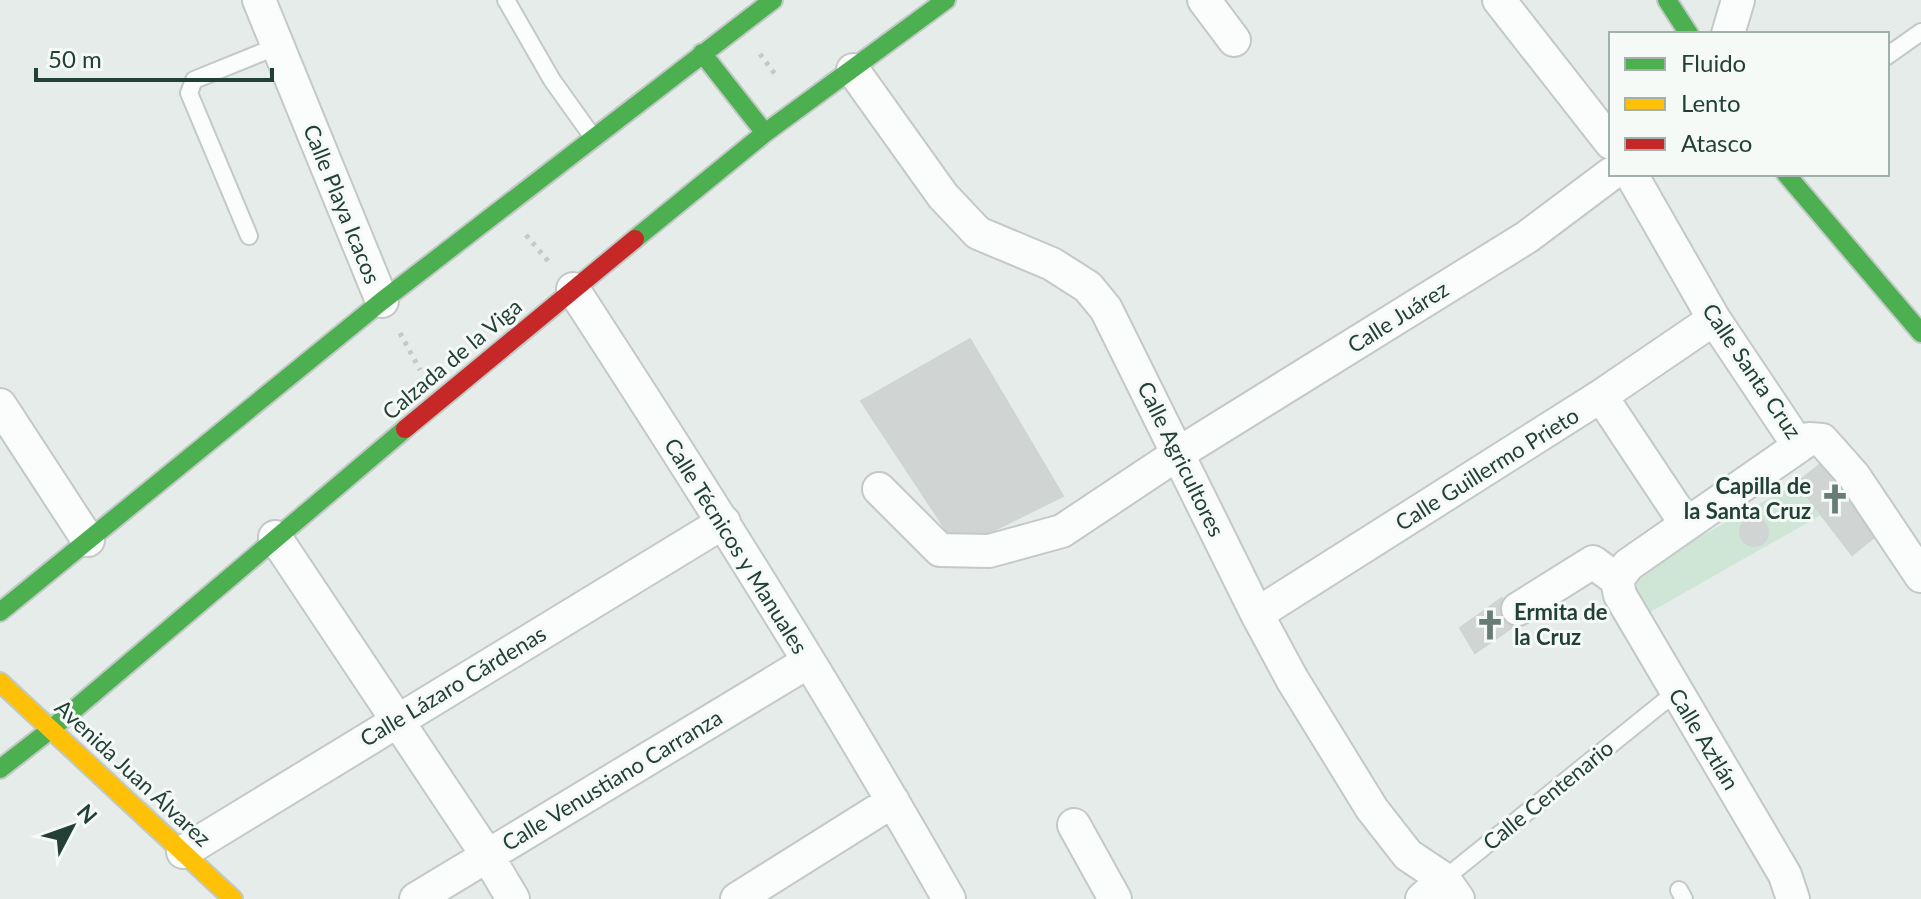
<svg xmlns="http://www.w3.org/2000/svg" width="1921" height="899" font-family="Lato,sans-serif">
<rect width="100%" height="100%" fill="#e6ece9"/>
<path fill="#cfe5d6" d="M1797,483L1821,515L1645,615L1633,590L1647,566Z"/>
<path fill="#d0d5d3" stroke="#cfd4d2" stroke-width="2" d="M970,339L1063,496L958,548L861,401Z
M1828,458L1884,529L1852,555L1797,483Z
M1740 532a14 14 0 1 1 28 0a14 14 0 1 1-28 0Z
M1502,598L1520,622L1475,653L1460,628Z"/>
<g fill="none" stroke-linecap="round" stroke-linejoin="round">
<g stroke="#c3c9c6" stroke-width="20">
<path id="lane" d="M506,0L552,80L592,136
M1887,56L1921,32
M249,236L189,93L194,80L278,46
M1444,879L1676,692
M1679,890L1684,899"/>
</g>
<g stroke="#c3c9c6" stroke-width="36">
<path id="street" d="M259,0L382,301
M1204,0L1234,40
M1499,0L1611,143
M1728,34L1738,0
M853,70L943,196L978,233L1052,264L1088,287L1106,309L1257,614L1292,679L1372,809L1408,855L1444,879L1458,899
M1631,174L1714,319L1799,446L1809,439L1822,440L1854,476L1921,576
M573,289C703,489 831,691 949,899
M1601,396L1686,524
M0,405L88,540
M879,489L940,550L989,551L1062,531L1179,453L1527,237L1611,174
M275,537L487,855L513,899
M1617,580L1620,595L1785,875L1793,899
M1617,580L1628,565L1799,446
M1518,609L1593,562L1617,580
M1257,614L1601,396L1714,319
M1074,825L1115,899
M183,852L724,522
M416,899L808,662
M737,899L893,801
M1422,899L1444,879"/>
</g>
<g stroke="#c1c9c6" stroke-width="22">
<path id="fast" d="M1667,0L1689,34
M702,53L765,133
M1786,174L1921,333
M635,239L765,133L946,0
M0,612L382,301L773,0
M0,769L50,730L405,429"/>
</g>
<g stroke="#c1c9c6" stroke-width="22">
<path id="slow" d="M0,682L233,899"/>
</g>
<g stroke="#c1c9c6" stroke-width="22">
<path id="jam" d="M405,429L635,239"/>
</g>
<path stroke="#c2cbc8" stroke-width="5" stroke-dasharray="4 6" stroke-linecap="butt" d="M760,54L778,78
M526,235L548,261
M400,333L420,370"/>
<use href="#lane" stroke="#fbfcfc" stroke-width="16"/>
<use href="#street" stroke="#fbfcfc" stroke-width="32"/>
<use href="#fast" stroke="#4caf50" stroke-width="18"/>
<use href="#slow" stroke="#ffc107" stroke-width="18"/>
<use href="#jam" stroke="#c62828" stroke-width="18"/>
</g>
<defs>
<g id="church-bare" transform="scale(2.4)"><path d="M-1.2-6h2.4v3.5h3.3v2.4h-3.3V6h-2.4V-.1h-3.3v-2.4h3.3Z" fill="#677c76" stroke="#f5faf7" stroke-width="2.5" paint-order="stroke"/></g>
</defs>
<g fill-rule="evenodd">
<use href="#church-bare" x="1835" y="499"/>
<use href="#church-bare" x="1490" y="625"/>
</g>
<g text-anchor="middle" stroke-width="6" stroke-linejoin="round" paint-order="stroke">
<g font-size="22" fill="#234038" stroke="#f5faf7">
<text transform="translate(342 204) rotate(68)" y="8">Calle Playa Icacos</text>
<text transform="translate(1398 317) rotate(-32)" y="8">Calle Juárez</text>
<text transform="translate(452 359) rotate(-40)" y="8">Calzada de la Viga</text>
<text transform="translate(1752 371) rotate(56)" y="8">Calle Santa Cruz</text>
<text transform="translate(1181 459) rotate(64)" y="8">Calle Agricultores</text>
<text transform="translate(1487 469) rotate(-32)" y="8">Calle Guillermo Prieto</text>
<text transform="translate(736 546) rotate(58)" y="8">Calle Técnicos y Manuales</text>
<text transform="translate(453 686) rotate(-31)" y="8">Calle Lázaro Cárdenas</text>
<text transform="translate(1704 739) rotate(59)" y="8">Calle Aztlán</text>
<text transform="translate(133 773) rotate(43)" y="8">Avenida Juan Álvarez</text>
<text transform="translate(612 780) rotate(-31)" y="8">Calle Venustiano Carranza</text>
<text transform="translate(1548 795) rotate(-39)" y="8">Calle Centenario</text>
</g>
<g font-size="22" font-weight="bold" fill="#234038" stroke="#f5faf7" text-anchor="end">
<text x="1811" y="494">Capilla de<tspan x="1811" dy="25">la Santa Cruz</tspan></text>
<text x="1514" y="620" text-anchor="start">Ermita de<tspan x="1514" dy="25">la Cruz</tspan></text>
</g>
</g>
<rect x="1609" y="32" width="280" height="144" fill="#f5faf7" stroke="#a1b0ab" stroke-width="2"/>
<rect x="1625" y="58" width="40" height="12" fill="#4caf50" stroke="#a1b0ab" stroke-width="2"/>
<text x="1681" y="72" font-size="24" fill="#234038">Fluido</text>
<rect x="1625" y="98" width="40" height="12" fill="#ffc107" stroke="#a1b0ab" stroke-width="2"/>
<text x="1681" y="112" font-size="24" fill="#234038">Lento</text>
<rect x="1625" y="138" width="40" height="12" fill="#c62828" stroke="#a1b0ab" stroke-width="2"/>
<text x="1681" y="152" font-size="24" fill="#234038">Atasco</text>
<g transform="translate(72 827) rotate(49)" stroke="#f5faf7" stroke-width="6" paint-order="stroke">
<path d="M0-6L14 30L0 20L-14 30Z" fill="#234038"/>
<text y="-12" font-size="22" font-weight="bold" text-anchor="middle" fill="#234038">N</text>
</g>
<path d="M36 68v12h236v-12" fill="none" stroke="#234038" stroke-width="4"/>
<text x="48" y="68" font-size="24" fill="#234038" stroke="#f5faf7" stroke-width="6" paint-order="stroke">50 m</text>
</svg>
